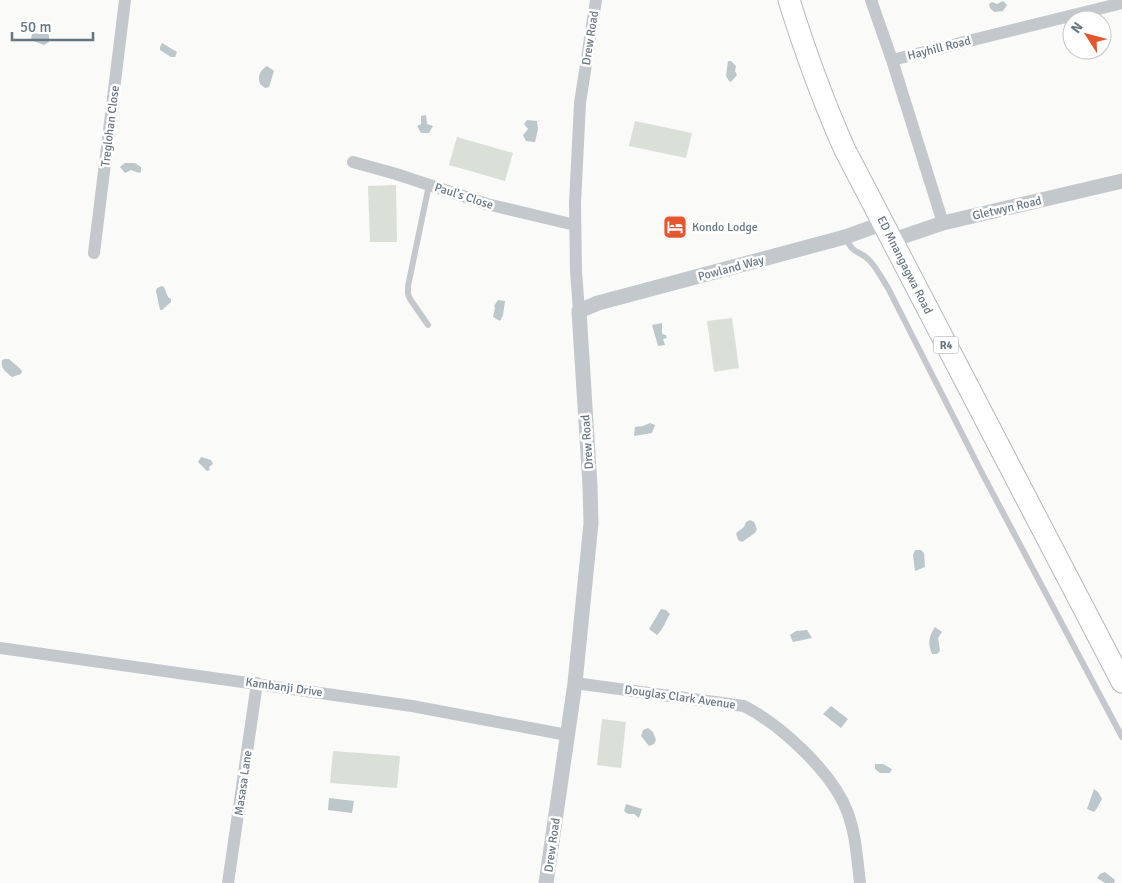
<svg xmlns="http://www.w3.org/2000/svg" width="1122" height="883" font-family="Signika,sans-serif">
<rect width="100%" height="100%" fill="#fafaf8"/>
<path fill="#dadfd7" d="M635,121L692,133L686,158L629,146Z
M457,137L513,153L505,181L449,165Z
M396,185L397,242H370L368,186Z
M732,318L739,368L714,372L707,321Z
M602,719L626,722L621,768L597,765Z
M333,751L400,756L397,788L330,783Z"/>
<path fill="#bbc7cb" d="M1003,1L1007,5L1003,11L994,12L990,8L989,4L992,2L997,4Z
M45,32L49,35V42L44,45L31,40L32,33L40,34Z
M162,43L177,52L175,57H171L160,50V47Z
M728,61H731L736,66L735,71L737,75L731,82L729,81L726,76Z
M267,66L274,71L269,87L265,88L260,84C257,77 260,70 267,66Z
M426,115L427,124L433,126L429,133H421L417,126L421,124V116Z
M527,120L537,121L538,129L535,142L526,141L523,135L528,129L524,124Z
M125,163H135L141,167V172L139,173L131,170L125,173L120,167Z
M162,286L164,287L168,297L171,299V302L162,310H160L156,291L157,288Z
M498,300L505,301L503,315L500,321L493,317L495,308L494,306Z
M662,323V334L666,335L667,338L663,339L665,345L658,346L652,325Z
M5,359H9C13,363 19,367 22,371L21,374L12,377C6,372 0,368 2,360Z
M650,423L655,425L652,433L634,436L635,427L643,426Z
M201,457L211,460L213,464L209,467L210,470L207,471L198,462Z
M750,520L754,522L757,529L755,533L742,542L738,540L736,533L744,527L746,522Z
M915,550H921L924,553L925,567L915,571L913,555Z
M661,609L666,610L670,614C665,622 664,628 657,635L649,629Z
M935,627L942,632L938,638L940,651L937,654H932C928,644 928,637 935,627Z
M807,630L812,638L793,642L790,635L796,631Z
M831,706L848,719L841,728L823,714Z
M648,728L653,732L656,740L654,744L649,746L641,736L643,730Z
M875,764H883L892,769L890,773H880L875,769Z
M1094,789L1098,792L1102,799C1099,804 1098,808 1094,812L1087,809Z
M329,798L354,801L352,813L328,810Z
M626,804L642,809L639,818L634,814H628L624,811Z
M1105,872L1115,880L1114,883H1105L1097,878L1100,874Z"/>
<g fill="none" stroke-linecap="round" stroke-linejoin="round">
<g stroke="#b4b9bd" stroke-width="23">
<path id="trunk" d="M789,0C805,51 823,101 845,150L1122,682"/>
</g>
<path stroke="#c3c8cc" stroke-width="6" d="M846,238C854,256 858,249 869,260C877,268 882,279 888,288L983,475L1122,737
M428,325L410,299L408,294V286L429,185"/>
<path stroke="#c3c8cc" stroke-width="12" d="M871,0L892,60
M353,162L396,174L487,204L575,225
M943,223L892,60L1122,3
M94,253L125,0
M579,311L576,272L575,203L580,103L596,0
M0,648L412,706L567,735
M575,683L744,706C781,725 832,772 847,811C856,834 857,859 860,883
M228,883L257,683"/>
<path stroke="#c3c8cc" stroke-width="15" d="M893,240L943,223L1122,181
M546,883L575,683L591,523L590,486L579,311L598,303L845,237L884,223"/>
<use href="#trunk" stroke="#fff" stroke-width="21"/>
</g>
<defs>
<g id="hotel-square" transform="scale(1.25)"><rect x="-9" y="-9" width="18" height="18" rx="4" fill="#e4572e" stroke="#fff"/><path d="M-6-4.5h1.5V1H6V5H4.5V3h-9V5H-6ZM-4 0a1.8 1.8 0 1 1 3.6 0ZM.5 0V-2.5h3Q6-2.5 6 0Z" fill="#fff"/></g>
</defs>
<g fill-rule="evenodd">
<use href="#hotel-square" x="675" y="227"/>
</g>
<g text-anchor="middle" stroke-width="5" stroke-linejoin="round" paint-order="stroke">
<rect fill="#fff" stroke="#939fa8" stroke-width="1" x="933.5" y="336.5" width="25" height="17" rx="4"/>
<g font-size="11" font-weight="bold" fill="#657683">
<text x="946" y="349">R4</text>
</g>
<g font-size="12" fill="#657683" stroke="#fff">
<text transform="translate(590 38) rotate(-81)" y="4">Drew Road</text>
<text transform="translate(939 48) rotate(-14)" y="4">Hayhill Road</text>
<text transform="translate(110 126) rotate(-83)" y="4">Treglohan Close</text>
<text transform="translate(464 196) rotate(18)" y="4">Paul's Close</text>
<text transform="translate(1007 208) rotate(-13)" y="4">Gletwyn Road</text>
<text transform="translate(905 265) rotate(63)" y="4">ED Mnangagwa Road</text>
<text transform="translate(731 268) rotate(-15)" y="4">Powland Way</text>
<text transform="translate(587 442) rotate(-94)" y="4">Drew Road</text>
<text transform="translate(284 687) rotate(8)" y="4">Kambanji Drive</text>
<text transform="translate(680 697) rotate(8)" y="4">Douglas Clark Avenue</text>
<text transform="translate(243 783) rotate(-82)" y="4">Masasa Lane</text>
<text transform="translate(552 845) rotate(-82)" y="4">Drew Road</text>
</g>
<g font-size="12" fill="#657683" stroke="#fff" text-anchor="start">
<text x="692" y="231">Kondo Lodge</text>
</g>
</g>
<g transform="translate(1087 35) rotate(306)"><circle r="24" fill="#ffffff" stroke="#c1c8cd"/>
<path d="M0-4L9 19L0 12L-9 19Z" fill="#e4572e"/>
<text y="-8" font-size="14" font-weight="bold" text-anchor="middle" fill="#657683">N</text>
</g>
<path d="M12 32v8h81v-8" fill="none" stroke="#657683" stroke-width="2.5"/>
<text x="20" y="32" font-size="15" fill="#657683" stroke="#ffffff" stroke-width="4" paint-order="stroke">50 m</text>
</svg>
